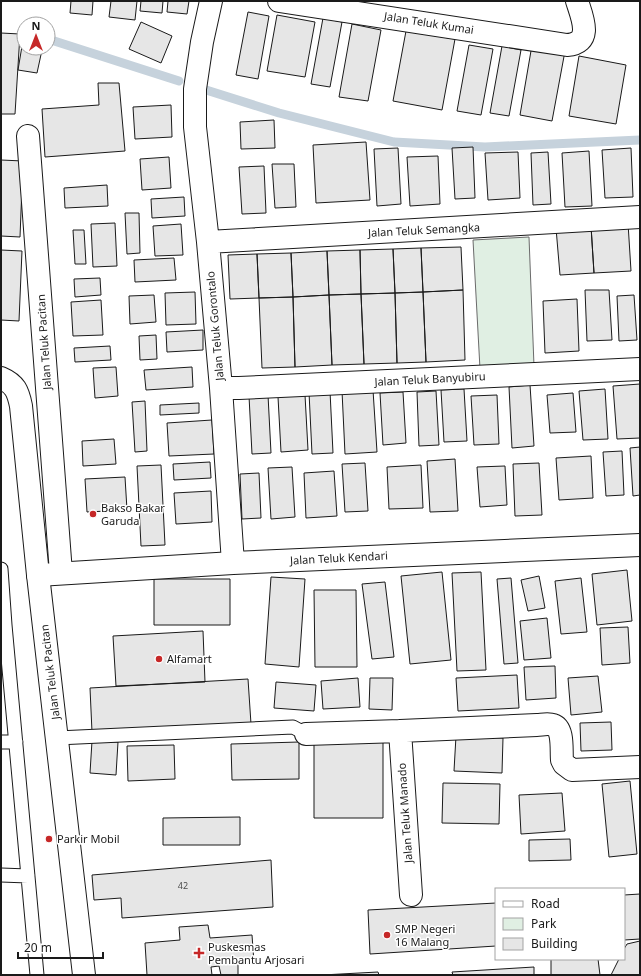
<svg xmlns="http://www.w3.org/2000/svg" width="641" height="976" font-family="'Noto Sans',sans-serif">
<rect width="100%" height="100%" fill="#fff"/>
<path fill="#e0efe3" stroke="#6a6a6a" d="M529,237L534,366L480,369L473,240Z"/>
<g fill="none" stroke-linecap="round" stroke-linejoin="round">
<path stroke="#c6d2dc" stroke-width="9" d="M48,39L179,81
M203,89L279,113L394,142L485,147L640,140"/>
</g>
<path fill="#e6e6e6" stroke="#1a1a1a" d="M71,1H93L92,15L70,13Z
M111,1H137L135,20L109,17Z
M141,1H163L162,13L140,11Z
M168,1H189L187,14L167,12Z
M248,12L269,16L258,79L236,75Z
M277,15L315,22L305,77L267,71Z
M323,18L342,22L330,87L311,84Z
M141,22L172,36L161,63L129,49Z
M352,24L381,30L368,101L339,97Z
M406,31L455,39L442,110L393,101Z
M1,33L20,34L15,114H1Z
M469,45L493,49L481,115L457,111Z
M532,45L565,51L552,121L520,115Z
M22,46H24V48H33L42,50L37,73L18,70Z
M502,46L521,50L509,116L490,113Z
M579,56L626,65L616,124L569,116Z
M98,83H119L125,151L45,157L42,109L99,105Z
M171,105L172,137L135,139L133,107Z
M274,120L275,148L241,149L240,122Z
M366,142L370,200L316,203L313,145Z
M473,147L475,198L455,199L452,148Z
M398,148L401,204L377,206L374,149Z
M631,148L633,197L605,198L602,150Z
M589,151L592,206L565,207L562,153Z
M518,152L520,198L488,200L485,153Z
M548,152L551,204L533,205L531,153Z
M438,156L440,204L410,206L407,157Z
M169,157L171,188L142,190L140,159Z
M1,160L23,161L20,237L1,236Z
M272,164H294L296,207L275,208Z
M264,166L266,213L242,214L239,167Z
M107,185L108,206L65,208L64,188Z
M184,197L185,216L152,218L151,199Z
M125,213H139L140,253L127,254Z
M115,223L117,266L93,267L91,224Z
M628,223L631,271L594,273L591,226Z
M181,224L183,255L155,256L153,226Z
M591,226L594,273L560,275L556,228Z
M73,230H84L86,264H75Z
M461,247L463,290L423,292L421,248Z
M421,248L423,292L395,293L393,249Z
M393,249L395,293L361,294L360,250Z
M1,250L22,251L19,321L1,320Z
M360,250L361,294L329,295L327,251Z
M327,251L329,295L293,297L291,253Z
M291,253L293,297L259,298L257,254Z
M257,254L259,298L230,299L228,255Z
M174,258L176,280L135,282L134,260Z
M100,278L101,295L75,297L74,279Z
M463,290L465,360L426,362L423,292Z
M585,290H609L612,340L587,341Z
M195,292L196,324L166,325L165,293Z
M423,292L426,362L397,363L395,293Z
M395,293L397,363L364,364L361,294Z
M361,294L364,364L332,365L329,295Z
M154,295L156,322L130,324L129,296Z
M329,295L332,365L295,367L293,297Z
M634,295L637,340L619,341L617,296Z
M293,297L295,367L262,368L259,298Z
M577,299L579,351L545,353L543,301Z
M101,300L103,335L73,336L71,302Z
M203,330V350L167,352L166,332Z
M156,335L157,359L140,360L139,336Z
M110,346L111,360L75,362L74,348Z
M116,367L118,396L95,398L93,368Z
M192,367L193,387L146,390L144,370Z
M640,384V438L617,439L613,386Z
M530,385L534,446L512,448L509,387Z
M464,389L467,441L444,442L441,390Z
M605,389L608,439L583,440L579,391Z
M373,390L377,452L345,454L342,391Z
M330,391L333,453L312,454L309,392Z
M436,391L439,445L419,446L417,392Z
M403,392L406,443L383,445L380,393Z
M573,393L576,432L550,433L547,395Z
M268,395L271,453L252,454L249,396Z
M305,395L308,450L281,452L278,397Z
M497,395L499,444L474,445L471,396Z
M145,401L147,451L135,452L132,402Z
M199,403V413L160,415V405Z
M212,420L214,454L169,456L167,423Z
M114,439L116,464L83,466L82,441Z
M640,447V495L633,496L630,448Z
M622,451L624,495L606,496L603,452Z
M591,456L593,498L559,500L556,458Z
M455,459L458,511L430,512L427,461Z
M210,462L211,478L174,480L173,464Z
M365,463L368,511L345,512L342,464Z
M539,463L542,515L515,516L513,464Z
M161,465L165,545L141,546L137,466Z
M421,465L423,508L389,509L387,467Z
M505,466L507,505L480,507L477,467Z
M292,467L295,517L271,519L268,468Z
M334,471L337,516L306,518L304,473Z
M259,473L261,518L242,519L240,474Z
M125,477L127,510L87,512L85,479Z
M211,491L212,522L176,524L174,493Z
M627,570L632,621L597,625L592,574Z
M442,572L451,660L410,664L401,576Z
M481,572L486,670L457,671L452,573Z
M539,576L545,608L528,611L521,580Z
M271,577L305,579L299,667L265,664Z
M511,578L518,663L504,664L497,579Z
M581,578L587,632L561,634L555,581Z
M154,579H230V625H154Z
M385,582L394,657L372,659L362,584Z
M314,590H356L357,667H315Z
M547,618L551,658L524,660L520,621Z
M628,627L630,663L602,665L600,628Z
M203,631L205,682L116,686L113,636Z
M555,666L556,698L526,700L524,667Z
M517,675L519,708L458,711L456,678Z
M598,676L602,712L571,715L568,678Z
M358,678L360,707L323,709L321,681Z
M370,678H393L392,710L369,709Z
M248,679L251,724L92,732L90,688Z
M276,682L316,685L314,711L274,708Z
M611,722L612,750L581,751L580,723Z
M456,736L503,738L502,773L454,771Z
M92,741L118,742L116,775L90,773Z
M314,741H383V818H314Z
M299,742V779L232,780L231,744Z
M174,745L175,779L128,781L127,746Z
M630,781L637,854L609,857L602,784Z
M443,783L500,784L499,824L442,823Z
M562,793L565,831L521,834L519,795Z
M240,817V845H163V818Z
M570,839L571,860L529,861V840Z
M271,860L273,907L122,918L121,898L94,900L92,875Z
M640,894V939L624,940V895Z
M496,903V946L370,954L368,910Z
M208,925L210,938L252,935L254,963L238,964V975H221L219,966L211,967L212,975H147L145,943L180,940L179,927Z
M640,941V975H611L619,959H624V949L627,944Z
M551,959H598L600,975H551Z
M534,967V975H453L452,972Z
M378,972L379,975H322Z"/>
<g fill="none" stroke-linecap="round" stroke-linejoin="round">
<g stroke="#1a1a1a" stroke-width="15">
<path id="service" d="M1,569L5,625L37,975
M57,738L293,727L306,734
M1,742H16
M1,875L28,876"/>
</g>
<g stroke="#1a1a1a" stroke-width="24">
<path id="minor" d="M211,1L202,42L195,89V127L208,242L221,388L233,563
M279,1L567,45C594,43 582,17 577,1
M28,136L61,573
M208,242L640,217
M221,388H239L640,369
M38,575L233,563L640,545
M400,731L411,895
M306,734L400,731L537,725C541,725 548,723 553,725C564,728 561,751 562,760L564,764L572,770L640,767"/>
</g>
<g stroke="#1a1a1a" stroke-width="24">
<path id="tertiary" d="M1,378C15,384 18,391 21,406L38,575L84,975"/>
</g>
<use href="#service" stroke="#fff" stroke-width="13"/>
<use href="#minor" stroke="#fff" stroke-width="22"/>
<use href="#tertiary" stroke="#fff" stroke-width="22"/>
</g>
<g fill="#c62828" stroke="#fff" stroke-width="1.5">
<circle cx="93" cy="514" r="4"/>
<circle cx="159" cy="659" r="4"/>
<circle cx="49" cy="839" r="4"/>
<circle cx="387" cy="935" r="4"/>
<path d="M197 947h4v4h4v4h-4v4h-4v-4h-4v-4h4z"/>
</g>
<g text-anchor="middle" stroke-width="3" stroke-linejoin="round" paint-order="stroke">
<g font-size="9" fill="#4d4d4d">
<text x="183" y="889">42</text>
</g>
<g font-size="11" fill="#1a1a1a" stroke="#fff">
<text transform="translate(429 23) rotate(9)" y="4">Jalan Teluk Kumai</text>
<text transform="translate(424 230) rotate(-3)" y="4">Jalan Teluk Semangka</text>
<text transform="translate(215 326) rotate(-95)" y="4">Jalan Teluk Gorontalo</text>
<text transform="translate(44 342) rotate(-94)" y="4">Jalan Teluk Pacitan</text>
<text transform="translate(430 379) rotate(-3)" y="4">Jalan Teluk Banyubiru</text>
<text transform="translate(339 558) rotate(-3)" y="4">Jalan Teluk Kendari</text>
<text transform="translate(50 672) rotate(-97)" y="4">Jalan Teluk Pacitan</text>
<text transform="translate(405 813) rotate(-94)" y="4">Jalan Teluk Manado</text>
</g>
<g font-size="11" fill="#1a1a1a" stroke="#fff" text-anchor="start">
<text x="101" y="512">Bakso Bakar<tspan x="101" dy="13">Garuda</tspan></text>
<text x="167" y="663">Alfamart</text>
<text x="57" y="843">Parkir Mobil</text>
<text x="395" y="933">SMP Negeri<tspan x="395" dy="13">16 Malang</tspan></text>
<text x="208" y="951">Puskesmas<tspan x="208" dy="13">Pembantu Arjosari</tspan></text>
</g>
</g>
<rect width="641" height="976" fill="none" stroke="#1a1a1a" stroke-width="4"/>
<rect x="495" y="888" width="130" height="72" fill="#ffffff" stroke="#a3a3a3"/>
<rect x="503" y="901" width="20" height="6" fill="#ffffff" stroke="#a3a3a3"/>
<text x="531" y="908" font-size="12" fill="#1a1a1a">Road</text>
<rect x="503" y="918" width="20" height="12" fill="#e0efe3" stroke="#a3a3a3"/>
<text x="531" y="928" font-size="12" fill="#1a1a1a">Park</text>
<rect x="503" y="938" width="20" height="12" fill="#e6e6e6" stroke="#a3a3a3"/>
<text x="531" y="948" font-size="12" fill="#1a1a1a">Building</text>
<g transform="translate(36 36)"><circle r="19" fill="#ffffff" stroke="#a3a3a3"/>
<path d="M0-3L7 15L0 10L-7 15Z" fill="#c62828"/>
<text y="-6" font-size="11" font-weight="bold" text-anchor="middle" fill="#1a1a1a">N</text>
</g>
<path d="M18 952v6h85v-6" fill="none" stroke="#1a1a1a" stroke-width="2"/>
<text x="24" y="952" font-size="12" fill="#1a1a1a" stroke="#ffffff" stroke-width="3" paint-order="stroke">20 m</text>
</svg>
